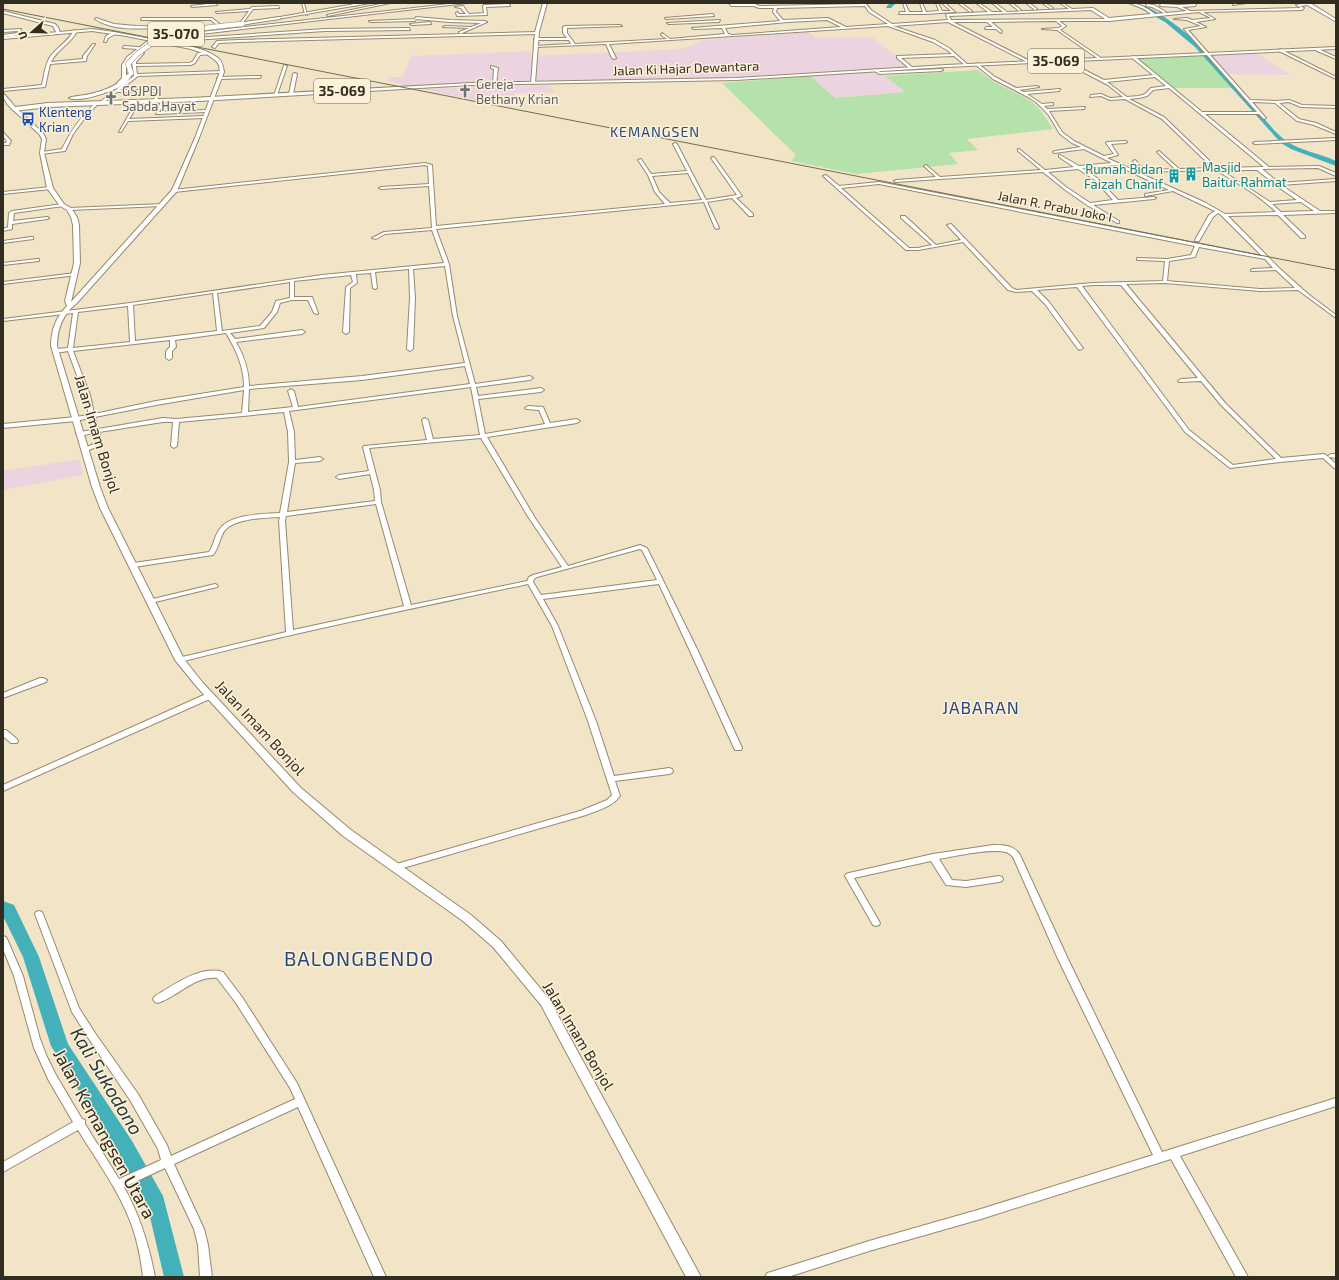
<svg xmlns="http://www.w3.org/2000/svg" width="1339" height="1280" font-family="'Exo 2',sans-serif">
<rect width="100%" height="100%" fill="#f2e4c6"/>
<path fill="#ebd4df" d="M807,32L815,37L873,38L909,66L885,68L690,80L525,82L413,87L387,81L389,77H403L411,56L531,51V56L682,49L704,40Z
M1256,53L1291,75L1221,74L1203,55Z
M878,71L907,92L835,98L810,76Z
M550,85L554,92L515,93L512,107L421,89Z
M80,459L83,475L3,490V471Z"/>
<path fill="#b4e2aa" d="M1203,55L1234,88H1172L1136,58Z
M978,70C995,85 1010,89 1029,100C1040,107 1046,119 1053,129L967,139L978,150L949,153L958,164L857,174L791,161L796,155L722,83L810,76L835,98L906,92L885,76Z"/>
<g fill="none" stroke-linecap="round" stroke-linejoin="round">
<path fill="#44b0ba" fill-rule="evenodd" d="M890,3H896L891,8H887L886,7Z
M1130,3C1142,3 1152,9 1161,15C1197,37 1224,70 1251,102C1262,115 1272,130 1285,140C1299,151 1320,153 1336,161V166L1291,149L1281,143L1195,47L1165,22Z
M3,901L14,905L39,957L68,1044L132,1141L163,1196L184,1277H164L147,1204L118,1153L51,1046L23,957L3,916Z"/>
<g stroke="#96896d" stroke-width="2">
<path id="minor" d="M216,3L217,5L192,7L191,6Z
M302,3H304L307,15L305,14Z
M349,3H353L357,5L356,6Z
M385,3H390L328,16L327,15Z
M458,3H467L201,34C194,33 187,30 180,29C153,25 119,35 95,19L96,18L114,24L136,26L180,27L201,32Z
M729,3H731L732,4H755L759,6L866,4L871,10L892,24L948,20L946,15L947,14L988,12L976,3H979L992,12H1003L992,3H995L1007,12L1069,9L1060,3H1063L1072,9L1093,8L1109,18L1151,14L1144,9L1129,3C1139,3 1147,8 1155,14L1187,11L1177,7L1160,6L1161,4L1179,5L1196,4L1195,6L1182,7L1190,11L1301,8L1296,5L1305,3H1310L1336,19V21H1335L1307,5L1300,6L1304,8L1302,10L1203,12L1215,19L1196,22L1206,27L1188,30L1250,100L1276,101L1289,100L1302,105L1336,106V108L1301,107L1289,102L1279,103L1299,119L1316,123L1336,132V134L1314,125L1297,121L1275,103L1252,102L1265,117L1266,118L1264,119L1259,114H1205L1269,167L1319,166L1336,173V176L1318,168L1262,169L1279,183L1336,179V181L1281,185L1320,211H1336V213L1283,215L1305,236V238H1301L1278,215L1228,216L1279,268L1308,294L1336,315V318L1298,290L1260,291L1165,283L1126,284L1226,404L1281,458L1324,454L1326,455L1336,464V469L1334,468L1323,458L1280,462L1230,468L1185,432L1077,287L1037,290L1049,302L1082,347L1083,348L1080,350L1078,349L1045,304L1032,291L1016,292L1008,290L963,242L918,250H906L823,176L826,175L839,186L879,182L1262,256L1221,215L1218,213L1213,217L1199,241H1195V240L1209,215L1215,211L1173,191L1145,196V194L1169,190L1116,165L1082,168L1097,178L1118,200L1154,197L1156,198L1154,199L1093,205L1119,221V223H1117L1087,205L1064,189L1043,172L896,182L894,181L896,180L936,177L925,167L924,166L926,165L940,177L1041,170L1018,151V149H1019L1045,170L1074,167L1059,157V155H1060L1079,166L1112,163L1084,149L1054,153L1053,152L1055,151L1081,147L1072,143L1060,134L1048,114L1037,103L1030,98L993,79L976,65L977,63L995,77L1016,88L1037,86L1039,87L1019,90L1024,92L1060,89L1059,91L1027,94L1042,104L1053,103V105L1044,106L1047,109L1085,107L1084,109L1049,111L1062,132L1074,141L1104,156L1114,154L1106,143L1107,142L1126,141L1127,142L1125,143L1111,144L1118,155L1107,158L1133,170H1141L1133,161L1135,160L1145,170L1175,169L1158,153L1157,152L1159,151L1179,169L1213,168L1162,119L1125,99L1110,100L1101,96L1090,97L1091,95L1101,94L1110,98L1123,97L1108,85L1062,61L1065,60L1104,80L1153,75L1131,57L1134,56L1202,112H1257L1184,29L1201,26L1187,20L1174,19L1187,18L1192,20L1211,18L1199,12L1109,21H1059L1066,26L1060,30L1101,58L1100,60L1057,30L1042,29L1059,28L1062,26L1056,21L991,22L1002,31L1001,33L996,29H985L986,27H993L987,22H953L1030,61L1029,63L948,22L893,26L935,40L949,48L967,64L966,66L954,56L901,58L912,67L909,68L897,58V56L952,54L947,50L933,42L888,26L609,44L616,58L614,59L612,58L606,44L536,47L534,46L571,44L569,40H536L534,39L536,38H567L563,33V27L565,26L620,25L622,26L567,28V33L575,44L667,39L661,35L662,33L670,39L725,34L722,28L694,29L692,28L780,21L773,12L774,8H759L754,6H731ZM865,6L869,12L888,24L846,27L828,18L783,20L776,12L777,8ZM1091,10L1105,19L951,20L949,16ZM827,20L841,27L732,35L728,34L725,28L787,22ZM1155,77L1166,86L1151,88L1145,94L1139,96L1127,97L1107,82ZM1169,88L1264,167L1217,168L1164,117L1129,99L1139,98L1147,96L1153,90ZM1078,169L1095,180L1113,200L1090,203L1066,187L1048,172ZM1216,170C1237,183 1259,195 1276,212L1225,214L1204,202L1137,172ZM1221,170H1257L1284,191L1297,200L1270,202ZM879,184L1195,246L1191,255L1167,259L1137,258V260H1139L1165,261L1163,281L1093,283L1016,290L1012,288L951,224L947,225L961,240L936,245L905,216H901V218L932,245L918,248H909L841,188ZM1301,202L1314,211L1281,212L1272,204ZM1199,247L1265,259L1273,268L1253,269L1251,270V271L1276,270L1295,288L1260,289L1167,281L1169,261L1195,257ZM1093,285H1121L1198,378L1181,379L1178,381L1179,382L1201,381L1222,406L1276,459L1233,465L1189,430L1082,286Z
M903,3H905L909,12H923L920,3H922L926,12L939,11L936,3H938L942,11H951L942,3H945L955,12L925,14H899L900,12H906Z
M958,3H961L972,11L970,12Z
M1009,3H1012L1021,10L1019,11Z
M1026,3H1029L1037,9L1035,10Z
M1042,3H1045L1053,8L1051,9Z
M1234,3H1246L1233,5Z
M509,4L510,6L486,7L487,15L457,16L456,13L457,12L459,14H466L461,8L455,7L463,6L469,14L484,13L483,6L484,5Z
M1147,4L1154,5L1166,12L1164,13L1152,7L1146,6Z
M278,6L279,8L253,9L242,24L240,23L249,11L217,13L216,12L250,9L252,7Z
M3,11L55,24L58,27L60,33L57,34L53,26L3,13Z
M713,14L714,16L666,19L665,18Z
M416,17L450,20L485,21L487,22L460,34L459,32L469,28L443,27L445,26L471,27L481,23L450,22L415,19Z
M142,18H212L221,25L218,26L211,20H141Z
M416,19L415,21L371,22L369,21Z
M720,20L719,22L669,24L667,23Z
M430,22L431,24L412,25L410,24Z
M409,28L410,30L325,31L179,41L159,37L161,36L179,39L325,29Z
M21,29L20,35L3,37V35L18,33V31L3,32V30Z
M74,30L77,31C71,44 57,49 51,62L83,59V56L93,44H95L87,56L86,61L50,64L45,87L3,91V89L42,85C44,76 45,65 50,57C57,47 68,42 74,30Z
M114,32L117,33L108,38L106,42H104L106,36Z
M537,32L538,34L239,42L219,43L215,48L212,47L217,41L239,40Z
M124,46L138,47L140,48L138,49L123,48Z
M1316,48L1336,57V59L1315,50Z
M1280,49L1336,77V79L1279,51Z
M141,52L144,53L136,62V64L190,63L193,61L198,53H209L211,54L200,55L195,63L191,65L136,66L137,74L222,71L224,72L222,73L138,76L120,90H159L157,102L154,101L156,92H117L102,104H100V102L134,76L132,62Z
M284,65L287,66L277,95L274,96Z
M491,66L498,68L496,85L493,84L494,69L491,68Z
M876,69L880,72L941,69L943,70L941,71L879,74L874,70Z
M295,73L297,74L293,94L291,95L289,94L293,74Z
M261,76L260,78L219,79L217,78L219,77Z
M320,81L323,82L322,92L320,93L318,92Z
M163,100L165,101L159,112L206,110L208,111L206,112L156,114L161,101Z
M138,101L140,102L129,119L204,116L206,117L204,118L128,121L121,132H119L136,102Z
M96,102L99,103L87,115L73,134L65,151L41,154L40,153L42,152L62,149C71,130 81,117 96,102Z
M3,132L11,141L9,145H3V143H6L7,141L3,136Z
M1336,138V140L1255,144L1253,143L1255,142Z
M675,143L677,144L706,200L737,195L711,158L713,157H714L742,196L736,198L753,214V216H749L732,198L707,202L719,228L717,229L715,228L704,202L436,229L449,264L457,316L475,384L530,376L533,378L530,380L476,387L478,396L541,388L544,390L541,392L478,399L485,434L545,424L539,410L526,409L525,408L528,406L543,407L550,423L577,419L580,421L577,423L487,437L535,518L568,566L640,545L647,548L698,651L742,748L741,750H735L734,748L690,651L659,584L543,599L558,626L596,721L614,776L669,768L672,769L673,771L672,773L669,774L615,781L620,796C612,807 598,810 586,815L396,870L393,869L392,867L393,865L580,811L607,800L612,795L588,721L552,626L528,584C411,609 295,632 180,662H177L176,660L177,658L191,655L286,632L279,521L280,517C265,518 236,518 225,530C220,536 219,548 213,555L134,567L131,565L134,563L209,552C214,545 214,537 219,530C229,514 263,514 280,513L289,462L288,432L284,412L179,422L177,446L174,448L171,446L173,422H163L99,432L102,444L101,445L84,452L81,450L82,449L96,443L94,433L79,436L76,434L79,432L93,430L90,418L76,421L3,428V424L76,417L89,415L84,395L68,351L56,353L53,351L56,349L68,348L73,313L3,321V319L130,303L322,275L444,263L432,230L385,234L376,239L372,238L384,232L432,228L429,186L381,189L379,188L381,187L429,184L428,166L425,165L174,192H173V190L425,163L432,165L436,226L665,204L655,192L648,175L638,160L641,159L651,174L687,171L673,144ZM688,173L702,200L670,203L659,192L652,176ZM445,266L453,316L465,363L362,376L249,386C249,370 244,356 236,342L302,334L305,332L302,330L235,339L230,333L264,328L277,312L280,303L292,300H308L314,313L318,314V313L312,297H294V281L351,275L353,282L346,287L343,332L346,334L349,332L350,288L357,283L356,274L371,273L373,288L375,289L377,288L375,272L409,269L410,298L407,349L410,351L413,349L415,298L413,269ZM290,282V298L276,301L272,312L260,326L222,331L217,293ZM213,293L217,331L135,341L133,305ZM128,306L130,342L73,348L78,312ZM226,333C236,350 244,366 244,387L156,401L94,414L90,395L73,351L170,340V347L166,351V358L169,360L172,358V351L176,347L175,340ZM465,366L470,384L298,407L294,391L291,389L288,391L293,407L248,412L249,389L362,380ZM471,387L480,435L433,439L428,420L425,418L423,419L422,420L427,440L364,446L363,447L369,471L339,475L336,477L339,479L370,474L374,490L375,501L287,512L295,463L320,461L323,459L320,457L295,460L294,432L289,411ZM244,390L242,413L176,419L163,418L98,429L95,417L156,405ZM481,438L529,518L562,567L533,575L529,577L527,581L411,605L381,502L380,490L369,448ZM376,504L404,606L293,630L285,521L286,516ZM640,549L642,550L657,580L541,595L533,582L534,579L537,577Z
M50,187L52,188L51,189L3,194V192Z
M62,204H63V206L14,213L13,221L47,217L49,218L47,219L12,224V229L3,231V229L8,227L9,213L12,211Z
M163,204V206H162L69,210L67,209L69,208Z
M31,237H33V239L3,243V241Z
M37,259H39V261L3,265V263Z
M75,273H77V275L3,284V282Z
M1331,454H1336V458L1329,457L1328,456Z
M215,584L217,585L218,586L217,587L151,603L148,601L149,600Z
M40,678H43L47,680L46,682L3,698V693Z
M206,694H212L213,696L212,698L3,791V785Z
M3,730H6L17,739L18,741L17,743H11L3,736Z
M993,845C1004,845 1014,845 1020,855L1068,959L1162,1152L1336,1098V1106L1180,1156L1248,1277H1236L1171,1159L981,1219L869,1251L788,1277H765L767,1273L771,1272L869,1241L981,1209L1153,1155L1058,959L1013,857C1010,854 1008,852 1005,852C990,848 955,856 939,859L952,880L966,881L999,876L1002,877L1003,879L1002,881L999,882L966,887L946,885L931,861L854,878L880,923L879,925L876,926L873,925L845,876L846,874L849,873L933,854Z
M39,911L42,912L43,914L79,1008L95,1033L138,1094L167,1145L171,1156L295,1099L290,1088L236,1003L217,978C194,976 179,996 158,1003L155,1002L153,999L155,996C174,985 200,965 223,972L242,997L297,1083L386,1277H374L298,1107L174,1164L204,1229L208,1245L212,1277H200L198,1245L194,1229L165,1168L124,1187C140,1216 149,1245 155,1277H143C141,1260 138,1243 132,1226C120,1192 97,1161 78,1130L3,1172V1162L73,1122L49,1081L34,1048L14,976L3,949V936L6,937L7,939L23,976L40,1039L47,1057L56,1075L82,1119L85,1120V1124L119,1179L161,1160L158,1149L130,1100L89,1039L72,1012L35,914L36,912Z"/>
</g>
<g stroke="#96896d" stroke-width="2">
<path id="tertiary" d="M279,17L280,19L233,25L231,24Z
M150,39L153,40L129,59L126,65V78L119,85H117V83L122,78V65L127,57Z"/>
</g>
<g stroke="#96896d" stroke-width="2">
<path id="secondary" d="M543,3H547L539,32L535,83L533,84L531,83L535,32Z
M92,29C117,32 141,37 165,42C183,45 204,47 218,58C223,62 223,67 224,72L199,138L177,191L77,303C63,314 57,328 57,346L100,487L108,508L184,659L203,683L301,788L351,830L471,915L501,941L549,999L701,1277H686L541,1005L493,947L463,921L343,836L293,792L197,687L175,660L100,508L92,487L51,346C51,330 56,317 67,306L65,301L74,263L73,225L71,217L67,210L60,206L47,188L40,153L42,139L39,134L12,109L16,108L43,133L46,139L44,153L53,188L64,204L71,208L77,217L79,225L80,263L71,302L172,190L195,138L220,72L219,65L216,61L208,55L191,49L126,36L92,31L3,39V37Z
M3,93L12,103V105H8L3,97Z"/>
</g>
<g stroke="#96896d" stroke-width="2">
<path id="primary" d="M361,3H370L242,25L240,24Z
M1336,47V49L946,67L736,80L471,85L199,101L48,107L14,111L7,104L12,103L15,107L48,103L191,98L471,83L736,78L946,65Z
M129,72L133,73C130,78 128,81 123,85C114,91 79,103 69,98C74,96 80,96 85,95C101,92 120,86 129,72Z"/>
</g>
<use href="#minor" fill="#fff" fill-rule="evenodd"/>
<use href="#tertiary" fill="#fff" fill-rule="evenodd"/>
<use href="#secondary" fill="#fff" fill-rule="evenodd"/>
<use href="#primary" fill="#fff" fill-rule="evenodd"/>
<path stroke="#736b59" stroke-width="1" d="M3,9L1336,270"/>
<g stroke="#96896d" stroke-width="5.5" stroke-linecap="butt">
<path id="primary-bridge" d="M131,73L128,64C155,30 202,28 242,24"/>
</g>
<use href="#primary-bridge" stroke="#fff" stroke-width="4.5"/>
</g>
<defs>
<g id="church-bare" transform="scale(1.08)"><path d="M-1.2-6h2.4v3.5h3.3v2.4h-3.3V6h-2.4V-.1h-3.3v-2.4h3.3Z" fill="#6b7280" stroke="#fdf1d9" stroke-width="2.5" paint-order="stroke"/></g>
<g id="bus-bare" transform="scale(1.08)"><path d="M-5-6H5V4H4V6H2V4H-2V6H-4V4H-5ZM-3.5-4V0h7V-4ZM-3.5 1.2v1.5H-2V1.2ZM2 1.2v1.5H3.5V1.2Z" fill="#1a4fb4" stroke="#fdf1d9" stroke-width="2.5" paint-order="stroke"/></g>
<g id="building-bare" transform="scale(1.08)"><path d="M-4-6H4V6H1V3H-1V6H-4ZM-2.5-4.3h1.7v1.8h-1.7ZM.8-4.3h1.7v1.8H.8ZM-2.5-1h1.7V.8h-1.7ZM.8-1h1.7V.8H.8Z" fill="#0f9aa8" stroke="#fdf1d9" stroke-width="2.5" paint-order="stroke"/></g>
</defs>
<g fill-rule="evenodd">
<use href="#church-bare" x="465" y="91"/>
<use href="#church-bare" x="111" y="98"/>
<use href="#bus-bare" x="28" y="119"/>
<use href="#building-bare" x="1191" y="174"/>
<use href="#building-bare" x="1174" y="176"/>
</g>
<g text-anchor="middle" stroke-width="3" stroke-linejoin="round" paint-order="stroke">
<g font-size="13" fill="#322d21" stroke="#fdf1d9">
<text transform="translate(686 68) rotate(-2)" y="5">Jalan Ki Hajar Dewantara</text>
<text transform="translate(1055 206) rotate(11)" y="5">Jalan R. Prabu Joko I</text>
</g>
<g font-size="13" fill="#5b616d" stroke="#fdf1d9" text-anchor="start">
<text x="476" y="89">Gereja<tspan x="476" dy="15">Bethany Krian</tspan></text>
<text x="122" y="96">GSJPDI<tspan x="122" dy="15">Sabda Hayat</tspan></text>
</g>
<g font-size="13" fill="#164399" stroke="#fdf1d9" text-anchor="start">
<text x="39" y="117">Klenteng<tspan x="39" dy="15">Krian</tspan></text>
</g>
<g font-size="13" fill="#0d838f" stroke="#fdf1d9" text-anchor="start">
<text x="1202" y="172">Masjid<tspan x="1202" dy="15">Baitur Rahmat</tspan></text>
<text x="1163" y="174" text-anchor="end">Rumah Bidan<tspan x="1163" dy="15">Faizah Chanif</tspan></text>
</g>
<g fill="#fdf1d9" stroke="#6f6858" stroke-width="1">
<rect x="148" y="22" width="56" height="24" rx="3"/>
<rect x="1028" y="49" width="56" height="24" rx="3"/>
<rect x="314" y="79" width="56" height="24" rx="3"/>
</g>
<g font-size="14" font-weight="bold" fill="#322d21">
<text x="176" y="39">35-070</text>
<text x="1056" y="66">35-069</text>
<text x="342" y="96">35-069</text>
</g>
<g font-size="14" letter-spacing="1" fill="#27477e" stroke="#fdf1d9">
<text x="655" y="137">KEMANGSEN</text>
</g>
<g font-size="15" fill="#322d21" stroke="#fdf1d9">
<text transform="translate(97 434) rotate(73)" y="5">Jalan Imam Bonjol</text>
<text transform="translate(260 728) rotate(47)" y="5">Jalan Imam Bonjol</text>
<text transform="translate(578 1036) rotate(59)" y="5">Jalan Imam Bonjol</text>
</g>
<g font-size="17" letter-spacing="1" fill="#27477e" stroke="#fdf1d9">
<text x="981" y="714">JABARAN</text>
</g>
<g font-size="18" fill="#322d21" stroke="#fdf1d9">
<text transform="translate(104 1134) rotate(61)" y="6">Jalan Kemangsen Utara</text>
</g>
<g font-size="19" font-style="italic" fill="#1f373a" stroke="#fdf1d9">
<text transform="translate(107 1081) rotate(59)" y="7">Kali Sukodono</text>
</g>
<g font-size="20" letter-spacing="1" fill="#27477e" stroke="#fdf1d9">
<text x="359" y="966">BALONGBENDO</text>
</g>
</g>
<rect width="1339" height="1280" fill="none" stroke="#322d21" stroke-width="8"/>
<g transform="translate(32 32) rotate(250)" stroke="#fdf1d9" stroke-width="3" paint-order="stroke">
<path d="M0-3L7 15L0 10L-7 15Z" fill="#322d21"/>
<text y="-6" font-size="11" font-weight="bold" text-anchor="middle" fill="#322d21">U</text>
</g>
</svg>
